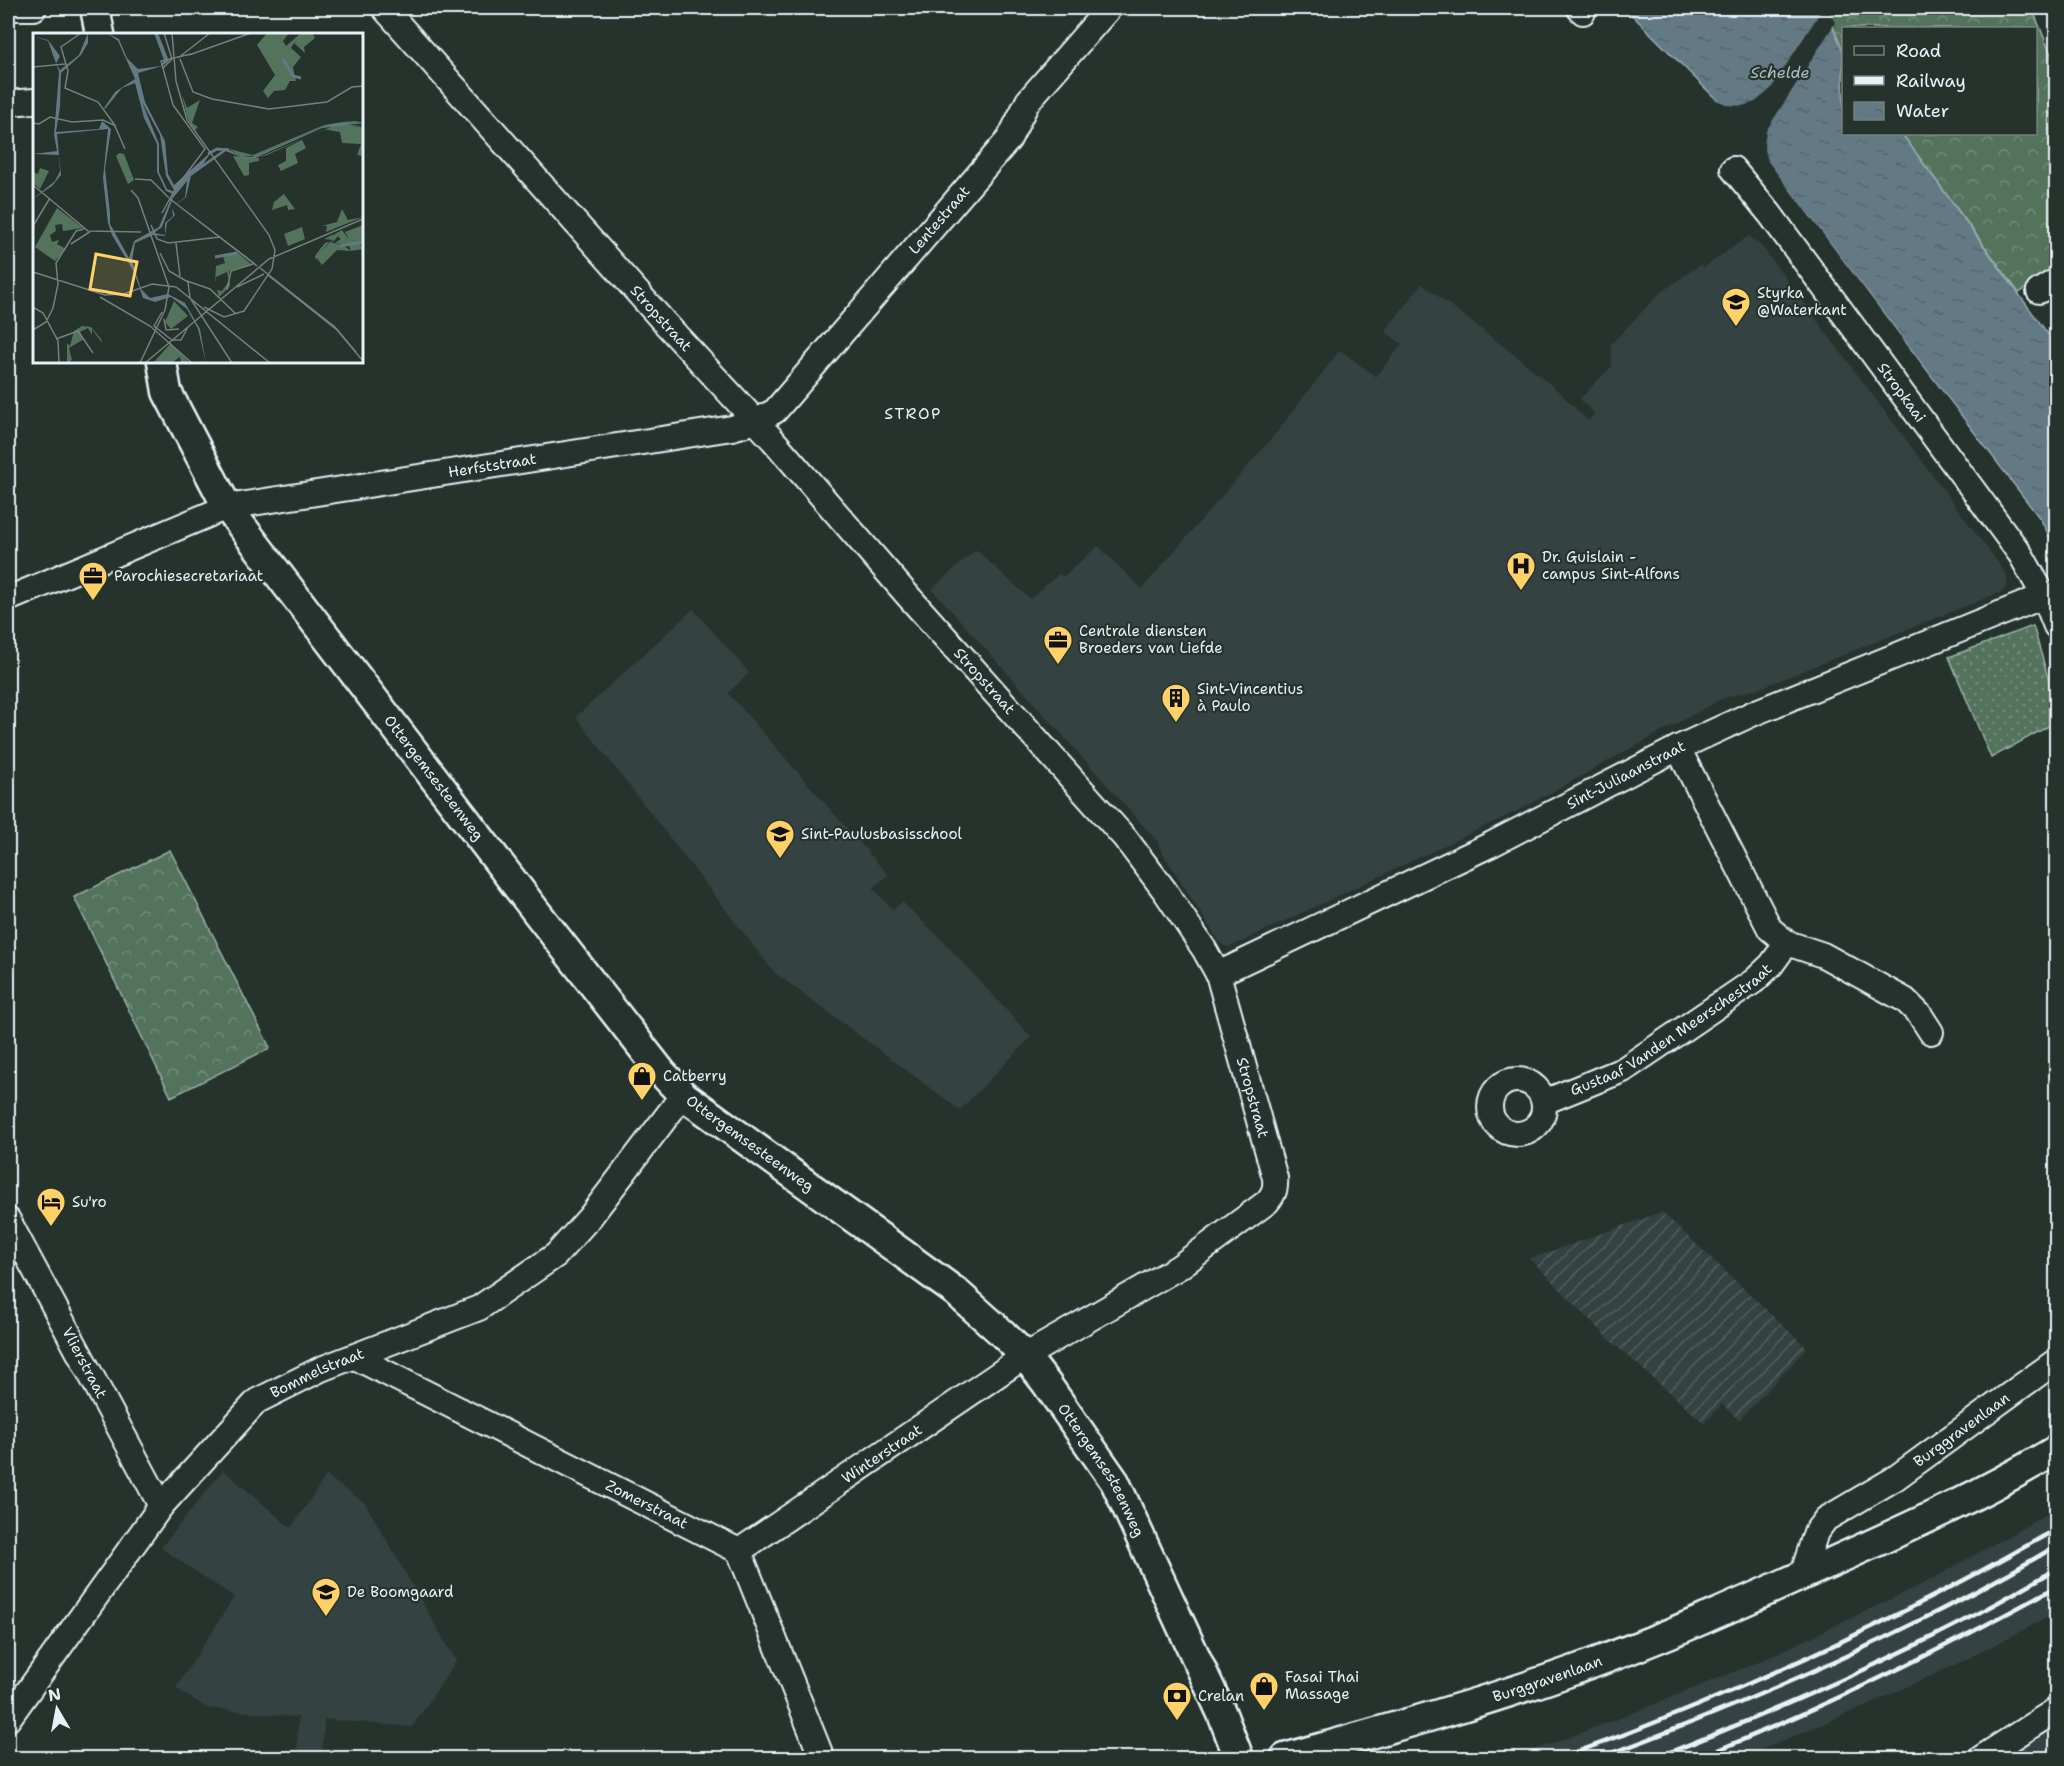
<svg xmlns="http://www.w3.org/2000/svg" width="2064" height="1766" font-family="'Shantell Sans',sans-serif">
<defs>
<pattern id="industrial-furrows" width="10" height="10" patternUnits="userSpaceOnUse" patternTransform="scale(1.5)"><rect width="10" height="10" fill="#354342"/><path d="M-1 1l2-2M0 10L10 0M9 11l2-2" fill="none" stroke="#525f5e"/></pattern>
<pattern id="grass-dots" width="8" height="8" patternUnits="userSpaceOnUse" patternTransform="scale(1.5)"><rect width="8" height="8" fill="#53735c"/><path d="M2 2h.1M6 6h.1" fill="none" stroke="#748e7c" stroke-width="1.8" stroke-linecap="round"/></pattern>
<pattern id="forest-crowns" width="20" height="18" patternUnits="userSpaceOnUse" patternTransform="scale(1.5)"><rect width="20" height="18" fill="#53735c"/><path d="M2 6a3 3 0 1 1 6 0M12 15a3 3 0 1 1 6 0" fill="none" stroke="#748e7c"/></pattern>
<pattern id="water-ripples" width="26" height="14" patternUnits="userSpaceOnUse" patternTransform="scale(1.5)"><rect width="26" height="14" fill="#637a85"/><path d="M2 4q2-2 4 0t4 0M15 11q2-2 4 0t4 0" fill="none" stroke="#56646a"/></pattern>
</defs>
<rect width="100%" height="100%" fill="#26332d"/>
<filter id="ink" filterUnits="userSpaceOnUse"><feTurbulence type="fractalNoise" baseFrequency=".0167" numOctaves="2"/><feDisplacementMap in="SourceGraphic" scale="12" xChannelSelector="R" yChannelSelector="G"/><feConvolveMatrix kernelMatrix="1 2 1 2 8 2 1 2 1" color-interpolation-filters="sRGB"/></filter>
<g filter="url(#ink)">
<path fill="#354342" d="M1749,236L1762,247L2007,575V587L2001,592L1760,688L1723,698L1519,810L1230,947L1225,946L1220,943L1159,847V843L932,589L976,550L1030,599L1059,574L1063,577L1098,546L1142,589L1273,437L1340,350L1376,377L1402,344L1385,331L1422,284L1521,360L1559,392L1588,421L1595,414L1580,399L1612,366L1611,344L1660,293L1701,264L1703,268Z
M693,609L749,673L728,693L888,875L873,888L893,910L902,902L942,940L1031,1037L960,1110L774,972L576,717Z
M223,1470L291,1528L326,1476L365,1503L456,1661L412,1727L324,1719L322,1758H297L298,1717L207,1708L176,1688L234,1597L161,1548Z
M2056,1509V1613L1961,1662L1869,1704L1742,1758H1507L1549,1745L1633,1713L1761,1661L1927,1582Z
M2056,1723V1758H2003L2010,1753Z"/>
<path fill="url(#industrial-furrows)" d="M1662,1212L1807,1348L1739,1420L1722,1404L1704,1423L1613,1343L1530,1259Z"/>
<path fill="url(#grass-dots)" stroke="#9eb2aa" stroke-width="1.5" d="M2033,626L2056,705V722L1991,758L1949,657Z"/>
<path fill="url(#forest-crowns)" stroke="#9eb2aa" stroke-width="1.5" d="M1825,8H2032L2056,67V270L2019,293L1902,134H2036V28H1844L1843,51Z
M170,850L270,1048L171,1097L74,897Z"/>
<path fill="url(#water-ripples)" stroke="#98aab3" stroke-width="1.5" d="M1625,8H1825L1843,51L1844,134H1902L2056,345V550L2041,520L1733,116Z"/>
<path fill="#26332d" d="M1823,8H1828L1835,23L1766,131L1764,146L1768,161L2021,496L2024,504L1731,117L1712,98L1728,105L1742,106L1755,102L1770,90Z"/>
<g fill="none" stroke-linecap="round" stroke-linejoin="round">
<g stroke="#e8f1f8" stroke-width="28">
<g id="minor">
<path d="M8,8H34"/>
<path id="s1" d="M384,8L664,322L773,440L909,597L1125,838L1165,891L1204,949L1218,974L1275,1178C1276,1188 1274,1194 1267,1202L1179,1267L1025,1356L739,1551"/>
<path d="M1579,8L1583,12"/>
<path d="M8,103L34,101"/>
<path id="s2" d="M1733,169L1770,214L2021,555L2044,596L2056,626"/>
<path d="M2039,291L2056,281"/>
<path id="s3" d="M8,599L227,507L732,428L756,421L775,411L1009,139L1028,101L1109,8"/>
<path d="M1678,748L1770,929L1787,943L1823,955L1905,1000L1920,1015L1931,1032"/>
<path id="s4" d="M1218,974L1492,844L1678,748L1754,713L2044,596"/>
<circle cx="1517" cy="1107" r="27"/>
<path id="s5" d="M1544,1102L1623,1070L1754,981L1771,965L1787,943"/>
<path id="s6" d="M8,1220L161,1506"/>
<path id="s7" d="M355,1357L739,1551L822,1758"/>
<path id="s8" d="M1802,1576L1816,1532L1826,1519L1894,1479L2056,1361"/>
<path id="s9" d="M8,1719L161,1506L257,1401L321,1369L479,1308L556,1255L590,1217L683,1095"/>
<path d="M1981,1758L2056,1710"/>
</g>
</g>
<g stroke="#e8f1f8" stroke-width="33">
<g id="tertiary">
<path d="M95,8L100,34"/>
<path id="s10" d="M162,362L167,392L227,507L538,914L663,1074L683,1095L956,1292L1002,1333L1025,1356L1046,1383L1115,1482L1222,1714L1239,1758"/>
<path id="s11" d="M1285,1758C1384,1730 1483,1703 1580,1668C1667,1637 1750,1599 1834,1561C1910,1527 1985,1493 2056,1450"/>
</g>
</g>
<use href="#minor" stroke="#26332d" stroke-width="24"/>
<use href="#tertiary" stroke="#26332d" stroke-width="28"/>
<path stroke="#e8f1f8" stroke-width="4.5" d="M1558,1758C1605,1743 1652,1724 1698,1705C1821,1654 1941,1596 2056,1529
M1599,1758C1756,1700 1912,1632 2056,1546
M1655,1758C1792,1704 1930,1645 2056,1569
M1698,1758C1821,1709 1940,1651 2056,1587"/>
</g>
</g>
<defs>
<g id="school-pin" transform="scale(1.5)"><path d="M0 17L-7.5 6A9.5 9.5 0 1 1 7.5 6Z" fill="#ffd166" stroke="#26332d"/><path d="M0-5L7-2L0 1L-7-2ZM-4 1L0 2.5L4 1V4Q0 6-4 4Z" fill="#111"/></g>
<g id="hospital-pin" transform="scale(1.5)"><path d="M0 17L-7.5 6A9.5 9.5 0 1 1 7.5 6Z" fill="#ffd166" stroke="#26332d"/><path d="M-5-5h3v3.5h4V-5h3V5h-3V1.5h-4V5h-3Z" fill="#111"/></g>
<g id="office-pin" transform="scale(1.5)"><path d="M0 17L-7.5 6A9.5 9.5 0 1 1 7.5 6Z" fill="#ffd166" stroke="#26332d"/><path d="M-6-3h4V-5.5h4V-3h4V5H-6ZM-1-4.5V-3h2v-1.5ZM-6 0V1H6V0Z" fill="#111"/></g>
<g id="building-pin" transform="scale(1.5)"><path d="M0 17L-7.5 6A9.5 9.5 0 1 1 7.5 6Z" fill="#ffd166" stroke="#26332d"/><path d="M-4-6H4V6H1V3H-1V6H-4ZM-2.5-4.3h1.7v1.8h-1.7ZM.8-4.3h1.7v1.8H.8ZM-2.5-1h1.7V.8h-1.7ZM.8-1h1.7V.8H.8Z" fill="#111"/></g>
<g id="shop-pin" transform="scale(1.5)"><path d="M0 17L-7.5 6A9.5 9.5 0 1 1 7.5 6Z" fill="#ffd166" stroke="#26332d"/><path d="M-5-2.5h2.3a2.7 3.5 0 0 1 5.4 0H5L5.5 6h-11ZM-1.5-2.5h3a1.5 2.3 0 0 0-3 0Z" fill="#111"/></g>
<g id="hotel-pin" transform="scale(1.5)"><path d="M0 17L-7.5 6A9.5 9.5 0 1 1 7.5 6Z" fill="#ffd166" stroke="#26332d"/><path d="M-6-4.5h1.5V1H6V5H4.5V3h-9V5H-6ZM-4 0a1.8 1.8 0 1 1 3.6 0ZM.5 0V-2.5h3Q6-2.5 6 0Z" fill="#111"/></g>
<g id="bank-pin" transform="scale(1.5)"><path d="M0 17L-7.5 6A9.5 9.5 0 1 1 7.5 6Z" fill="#ffd166" stroke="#26332d"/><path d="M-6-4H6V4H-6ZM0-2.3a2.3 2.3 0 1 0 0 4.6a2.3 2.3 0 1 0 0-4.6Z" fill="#111"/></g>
</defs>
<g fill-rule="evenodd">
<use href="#school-pin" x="1736" y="302"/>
<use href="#hospital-pin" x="1521" y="566"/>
<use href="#office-pin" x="93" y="576"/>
<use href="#office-pin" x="1058" y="640"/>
<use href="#building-pin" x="1176" y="698"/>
<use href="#school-pin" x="780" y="834"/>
<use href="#shop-pin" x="642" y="1076"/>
<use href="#hotel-pin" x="51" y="1202"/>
<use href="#school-pin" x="326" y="1592"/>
<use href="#shop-pin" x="1264" y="1686"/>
<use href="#bank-pin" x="1177" y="1696"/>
</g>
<g text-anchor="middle" stroke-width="4.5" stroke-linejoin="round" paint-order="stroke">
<g font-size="15" fill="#e8f1f8" stroke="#26332d">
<text dy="5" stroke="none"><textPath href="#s3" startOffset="1047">Lentestraat</textPath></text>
<text dy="5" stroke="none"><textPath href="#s1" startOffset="416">Stropstraat</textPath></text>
<text dy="5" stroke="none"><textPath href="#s2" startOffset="280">Stropkaai</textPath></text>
<text dy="5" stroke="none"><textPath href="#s3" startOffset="506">Herfststraat</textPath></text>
<text dy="5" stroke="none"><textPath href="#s1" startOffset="902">Stropstraat</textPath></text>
<text dy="5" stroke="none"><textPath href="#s4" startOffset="454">Sint-Juliaanstraat</textPath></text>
<text dy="5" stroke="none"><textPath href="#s10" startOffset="501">Ottergemsesteenweg</textPath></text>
<text dy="5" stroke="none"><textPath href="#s5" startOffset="147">Gustaaf Vanden Meerschestraat</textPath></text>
<text dy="5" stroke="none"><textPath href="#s1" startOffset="1406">Stropstraat</textPath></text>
<text dy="5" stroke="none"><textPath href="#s10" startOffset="987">Ottergemsesteenweg</textPath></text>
<text dy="5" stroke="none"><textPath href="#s6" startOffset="162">Vlierstraat</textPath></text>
<text dy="5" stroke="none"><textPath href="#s9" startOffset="471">Bommelstraat</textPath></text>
<text dy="5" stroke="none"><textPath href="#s8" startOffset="225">Burggravenlaan</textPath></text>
<text transform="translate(882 1454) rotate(-34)" y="5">Winterstraat</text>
<text dy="5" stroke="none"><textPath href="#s10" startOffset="1473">Ottergemsesteenweg</textPath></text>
<text dy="5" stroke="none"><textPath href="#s7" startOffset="327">Zomerstraat</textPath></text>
<text dy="5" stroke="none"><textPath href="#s11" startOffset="274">Burggravenlaan</textPath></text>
</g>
<g font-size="15" fill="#e8f1f8" stroke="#26332d" text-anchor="start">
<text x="1757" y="298">Styrka<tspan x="1757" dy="17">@Waterkant</tspan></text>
<text x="1542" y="562">Dr. Guislain -<tspan x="1542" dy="17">campus Sint-Alfons</tspan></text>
<text x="114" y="581">Parochiesecretariaat</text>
<text x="1079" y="636">Centrale diensten<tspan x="1079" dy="17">Broeders van Liefde</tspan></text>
<text x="1197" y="694">Sint-Vincentius<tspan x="1197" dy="17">à Paulo</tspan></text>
<text x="801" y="839">Sint-Paulusbasisschool</text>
<text x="663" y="1081">Catberry</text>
<text x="72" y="1207">Su'ro</text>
<text x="347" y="1597">De Boomgaard</text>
<text x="1285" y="1682">Fasai Thai<tspan x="1285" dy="17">Massage</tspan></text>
<text x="1198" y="1701">Crelan</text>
</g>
<g font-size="16" font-style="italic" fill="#acbbc4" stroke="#26332d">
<text x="1780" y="78">Schelde</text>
</g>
<g font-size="16" letter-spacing="1.5" fill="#e8f1f8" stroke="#26332d">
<text x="913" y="419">STROP</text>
</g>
</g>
<g transform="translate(33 33)">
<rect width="330" height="330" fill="#26332d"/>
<path d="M299,202H306L312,211L314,205L330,204V211L327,210L330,216L318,218L316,213L302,210L308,206L305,203L301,208L296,209L283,225L285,228L282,225V223L288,215L292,210L301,207L291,206Z" fill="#53735c"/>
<path d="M234,0H256L250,8L253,13L268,0H279L282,5L271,14L272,20L261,10L258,15L268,24L260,34L263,48H257L252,57L241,58L235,65L230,58L242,42L224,12ZM149,62L154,75L167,67L159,90L165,94L161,98L154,84ZM307,94H330V123L324,122L328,111L309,110L307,99L294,97ZM86,120L91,121L101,147L95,151L83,123ZM200,123L226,125V128L216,130V142L211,143ZM7,135L16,138L7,156L0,150V139L5,141ZM24,175L50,195L30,198L29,191L22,192L23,198L17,202L19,209L26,207L24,211L33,216L22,228L2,214ZM309,176L315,187L330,184L293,199L294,193H289L304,189ZM269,194L272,206L255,213L251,201ZM309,197L317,208L311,213L318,218L304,217L289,232L283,224L297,209L309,212L306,202H300ZM204,219L218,231L196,238L197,253L186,264L184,257L189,258L196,248L194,239L183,244L182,250L183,233L192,230L190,223H182ZM49,293L58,294L68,306L69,310L59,296V302L55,295L47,299L51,306L36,315L39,327L34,330V310L37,313L41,298ZM138,310L139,312L157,330L148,329L147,324L140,329L120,330Z" fill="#53735c"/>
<path d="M309,89L323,88L330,90L291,93L222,123H207L196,116L220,122L291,92ZM305,91L330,93L290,97L234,122L224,125Z" fill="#53735c"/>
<path d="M269,107L273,115L262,121L265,130L248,138L245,132L253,128V115Z" fill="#53735c"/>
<path d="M330,192V204L317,208L312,199Z" fill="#53735c"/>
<path d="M251,161L262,176L255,177L254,172L239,177L241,169ZM141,268L155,283L138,296L132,289Z" fill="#53735c"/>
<path d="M55,0V10L48,22L28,40L27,74L23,99L66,96L69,88L78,96L72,136L77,180V191L96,225L101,208L126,194L140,161L133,158L124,139V111L111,85L102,50L89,55L72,76L71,75L82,59L102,46L85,8L74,0L86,6L94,25L105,36L128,33L131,27L121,0H125L136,28L129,33L105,40L112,69L132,108L135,141L141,152L179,118L170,131L193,115L207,123L219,124L291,93L308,90H330L289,95L222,125H210L193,118L158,143L153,164L140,174L152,164L154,148L140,165L129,194L121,200L132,202V190L140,183L139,175L142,182L134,190L132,203L120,202L102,210L99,228L108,256L117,265L135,261L152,270L167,296L173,330L165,296L154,276L138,264L122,269L110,265L101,239L79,202L75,190L70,145L75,96L24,101L28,142L19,153L0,166L22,148L27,138L26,122L0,121L24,118L21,102L26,39L15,8L0,3L15,7L27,23L23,31L27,37L46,22ZM109,69L127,102L133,143L142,159L134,156L126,139V111Z" fill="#637a85" fill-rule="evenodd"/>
<path fill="none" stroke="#637a85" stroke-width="3" d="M250,26L260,43L268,45M175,121L184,116L196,117M307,213L330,209M182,224L204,220"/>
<path fill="none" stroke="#747f7e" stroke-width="1.5" d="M48,0L28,14L35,38L32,55L65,69L81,91L92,116M139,0L143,48L154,87L236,202L242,217L239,236L211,278L191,284L171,274M156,22L218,0M145,25L177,0M147,26L160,59L179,66L236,76L294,69L319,54L330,53M0,34L32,31M130,35L139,26L131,0M0,90L6,91L17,84L39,89L70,87L83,93M102,146L118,147L136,165M0,152L55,198L108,199M145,152L172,116L140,72L128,28L158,21M98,157L105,165L136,254L132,277L107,330M137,166L222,231M137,166L224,233M129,180L145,151M118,192L124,206L135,210L187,204M0,193L17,165M143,210L147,243M38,211L58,198M0,214V236M127,220L136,238L155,249L157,265L199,330M227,235L302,294L323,319M0,239L72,262L91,261L119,251L143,254L237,330M236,243L304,297L330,328M154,248L177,256L203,281M204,254L231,241M194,257L198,238L220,231M67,264L117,293L159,330M0,274L10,280L25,308L26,330M129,279L121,293L139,307H148L155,294M131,286L133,297L146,296M0,297L13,289L20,275L25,251L23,230L43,198L51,196M23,306L45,298L60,320M112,330L236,226L330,186"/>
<path fill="#ffd166" fill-opacity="0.15" stroke="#ffd166" stroke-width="3" d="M63,221L104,229L97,263L57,256Z"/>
<rect width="330" height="330" fill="none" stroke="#e8f1f8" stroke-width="3"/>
</g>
<rect width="2064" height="1766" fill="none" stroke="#26332d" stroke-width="30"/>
<rect x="15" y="15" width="2034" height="1736" fill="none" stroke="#e8f1f8" stroke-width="2" filter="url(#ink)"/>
<rect x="1842" y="27" width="195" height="108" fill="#26332d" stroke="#747f7e" stroke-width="1.5"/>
<rect x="1854" y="46" width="30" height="9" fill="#26332d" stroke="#747f7e" stroke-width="1.5"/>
<text x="1896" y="57" font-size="18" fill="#e8f1f8">Road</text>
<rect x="1854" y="76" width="30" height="9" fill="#e8f1f8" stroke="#747f7e" stroke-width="1.5"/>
<text x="1896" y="87" font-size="18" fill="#e8f1f8">Railway</text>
<rect x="1854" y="102" width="30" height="18" fill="url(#water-ripples)" stroke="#747f7e" stroke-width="1.5"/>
<text x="1896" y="117" font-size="18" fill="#e8f1f8">Water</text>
<g transform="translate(57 1709) rotate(350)" stroke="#26332d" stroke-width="4.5" paint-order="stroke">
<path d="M0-4.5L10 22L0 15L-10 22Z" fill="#e8f1f8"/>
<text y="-9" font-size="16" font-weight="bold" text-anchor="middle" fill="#e8f1f8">N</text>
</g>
</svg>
